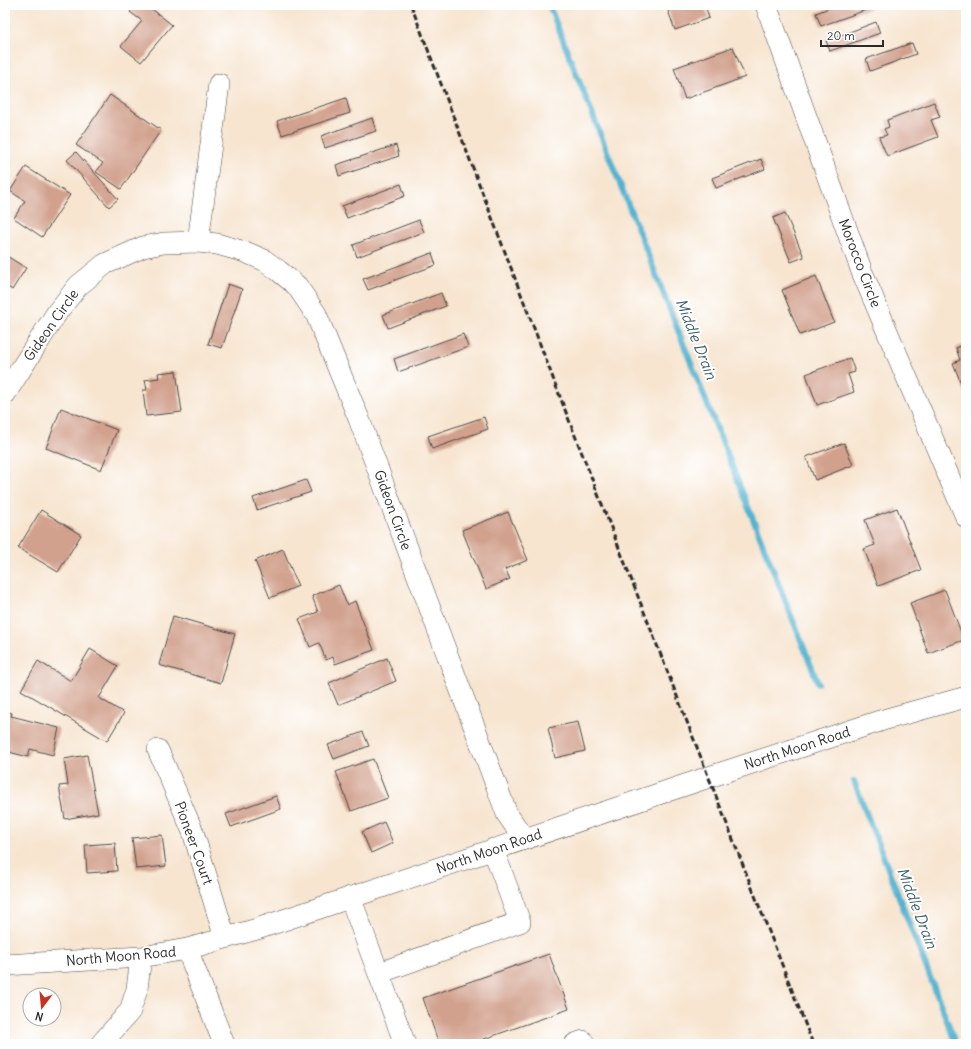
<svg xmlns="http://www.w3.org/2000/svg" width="971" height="1049" font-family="Delius,sans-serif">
<rect width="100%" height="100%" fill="#fff"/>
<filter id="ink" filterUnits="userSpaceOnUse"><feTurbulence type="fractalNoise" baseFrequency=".025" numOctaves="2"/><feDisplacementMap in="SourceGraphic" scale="8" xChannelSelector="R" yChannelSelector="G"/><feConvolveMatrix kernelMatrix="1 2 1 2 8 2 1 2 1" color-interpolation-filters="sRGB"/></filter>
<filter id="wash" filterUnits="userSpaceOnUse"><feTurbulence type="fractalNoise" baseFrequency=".012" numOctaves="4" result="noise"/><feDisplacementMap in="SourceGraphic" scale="16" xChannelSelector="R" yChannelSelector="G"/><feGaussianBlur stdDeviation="0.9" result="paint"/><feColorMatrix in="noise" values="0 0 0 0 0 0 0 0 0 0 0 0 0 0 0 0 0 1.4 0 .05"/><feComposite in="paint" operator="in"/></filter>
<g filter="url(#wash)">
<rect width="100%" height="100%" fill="#f7e5d0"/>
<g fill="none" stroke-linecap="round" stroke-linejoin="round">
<path stroke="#52b3d0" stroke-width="6" d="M549,5L818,683
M854,781L956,1044"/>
</g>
<g id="blocks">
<path fill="#d2a18e" d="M136,5H147L172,25L141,62L121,46L142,21L130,12Z
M666,5H705L709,18L675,30Z
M837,5H880L821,26L816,13Z
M876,22L880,33L830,51L826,41Z
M912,43L916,54L870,71L866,59Z
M733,47L745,77L685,99L674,68Z
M110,95L161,130L121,189L96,172L103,163L76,145Z
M346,98L350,113L282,135L277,121Z
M934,102L940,117L931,120L938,137L887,156L879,137L887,135L884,129L889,127L887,120Z
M372,118L376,131L325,148L321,136Z
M396,145L399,156L339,176L336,165Z
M76,152L118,199L109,207L67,160Z
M761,159L765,169L716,188L712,178Z
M26,167L70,195L42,237L14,218L25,201L10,191Z
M401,184L405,196L347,218L342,206Z
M785,213L804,257L791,262L773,218Z
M419,220L424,232L357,257L353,245Z
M432,253L436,265L368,290L363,279Z
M5,255L26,268L12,290L5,285Z
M816,276L834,322L800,335L782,290Z
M228,284L242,289L222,348L208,344Z
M441,293L446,306L388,328L383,315Z
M463,334L468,347L398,372L394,359Z
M966,344V396L953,363L960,360L956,348Z
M850,358L855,372L848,374L854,392L817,405L806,374Z
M176,371L182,412L146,416L143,390H147L145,380L159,378L158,373Z
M61,408L117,430L101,470L46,448Z
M484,417L488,429L432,449L428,436Z
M844,443L853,465L815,480L806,457Z
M306,480L311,492L257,510L253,498Z
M897,508L921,570L878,586L864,549L875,545L865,520Z
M41,510L81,535L58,572L18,548Z
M508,512L528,560L505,569L510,579L486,589L462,530Z
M283,549L298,586L270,598L255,561Z
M339,585L347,605L355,601L374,650L335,664L333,657L326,660L319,643L310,647L299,619L318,612L312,596Z
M945,590L964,640L928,653L910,603Z
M173,616L235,634L221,683L159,665Z
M90,649L118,666L99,698L124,713L107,741L21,690L38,661L71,681Z
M387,658L396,681L338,705L329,683Z
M5,711L12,713L11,716L59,728L53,755L30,749L28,757L5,751Z
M578,722L585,751L555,758L548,728Z
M363,732L369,746L334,759L328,745Z
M87,755L98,813L65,819L59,786L68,785L64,759Z
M373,759L388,798L351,811L336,772Z
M276,796L281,809L231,827L226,814Z
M384,822L393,843L371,853L362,832Z
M162,835L166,866L136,869L132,838Z
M115,843L117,871L87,873L85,845Z
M549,954L569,1009L470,1044H439L423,998Z"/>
</g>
</g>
<g filter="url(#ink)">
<use href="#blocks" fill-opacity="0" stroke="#4a4744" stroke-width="1"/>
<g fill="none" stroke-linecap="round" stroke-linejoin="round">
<g stroke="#4a4744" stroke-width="22">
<path id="minor" d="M766,5L862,272L966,517
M198,242L219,84
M5,394L58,311L78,286L105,264L143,247L164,243L198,242L217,244L245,252L264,260L279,271L297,286L316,314L359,419L507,814L524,839
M158,750L193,832L225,938
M350,897L405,1044
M187,949L224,1044
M5,965L141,957L187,949L257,929L709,777L883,720L966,697
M379,973L520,922L493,849
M101,1044L130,1011L137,989L141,957
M575,1044L583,1041"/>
</g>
<use href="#minor" stroke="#fff" stroke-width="21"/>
<path stroke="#2b2b2b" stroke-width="3" stroke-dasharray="6 3" stroke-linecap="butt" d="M411,5L567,415L813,1044"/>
</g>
</g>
<g text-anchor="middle" stroke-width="4" stroke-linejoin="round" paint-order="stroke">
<g font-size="14" fill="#2b2b2b" stroke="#fff">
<text transform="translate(860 263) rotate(69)" y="5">Morocco Circle</text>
<text transform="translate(51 325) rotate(-55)" y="5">Gideon Circle</text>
<text transform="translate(393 510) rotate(70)" y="5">Gideon Circle</text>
<text transform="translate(797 748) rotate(-18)" y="5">North Moon Road</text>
<text transform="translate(194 843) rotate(70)" y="5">Pioneer Court</text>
<text transform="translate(489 851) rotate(-19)" y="5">North Moon Road</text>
<text transform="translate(121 956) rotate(-5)" y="5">North Moon Road</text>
</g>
<g font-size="15" font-style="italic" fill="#3b616d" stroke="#fff">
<text transform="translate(696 339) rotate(68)" y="5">Middle Drain</text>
<text transform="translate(917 908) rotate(69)" y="5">Middle Drain</text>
</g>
</g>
<rect width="971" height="1049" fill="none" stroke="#fff" stroke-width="20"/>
<g transform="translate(42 1007) rotate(196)"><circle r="19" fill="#ffffff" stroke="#aaaaaa"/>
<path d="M0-3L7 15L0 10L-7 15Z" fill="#c8321e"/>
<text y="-6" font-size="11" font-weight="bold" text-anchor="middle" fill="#2b2b2b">N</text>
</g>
<path d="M821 40v6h62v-6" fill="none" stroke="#2b2b2b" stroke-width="2"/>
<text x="827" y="40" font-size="12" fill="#2b2b2b" stroke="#ffffff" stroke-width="3" paint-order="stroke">20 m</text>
</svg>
